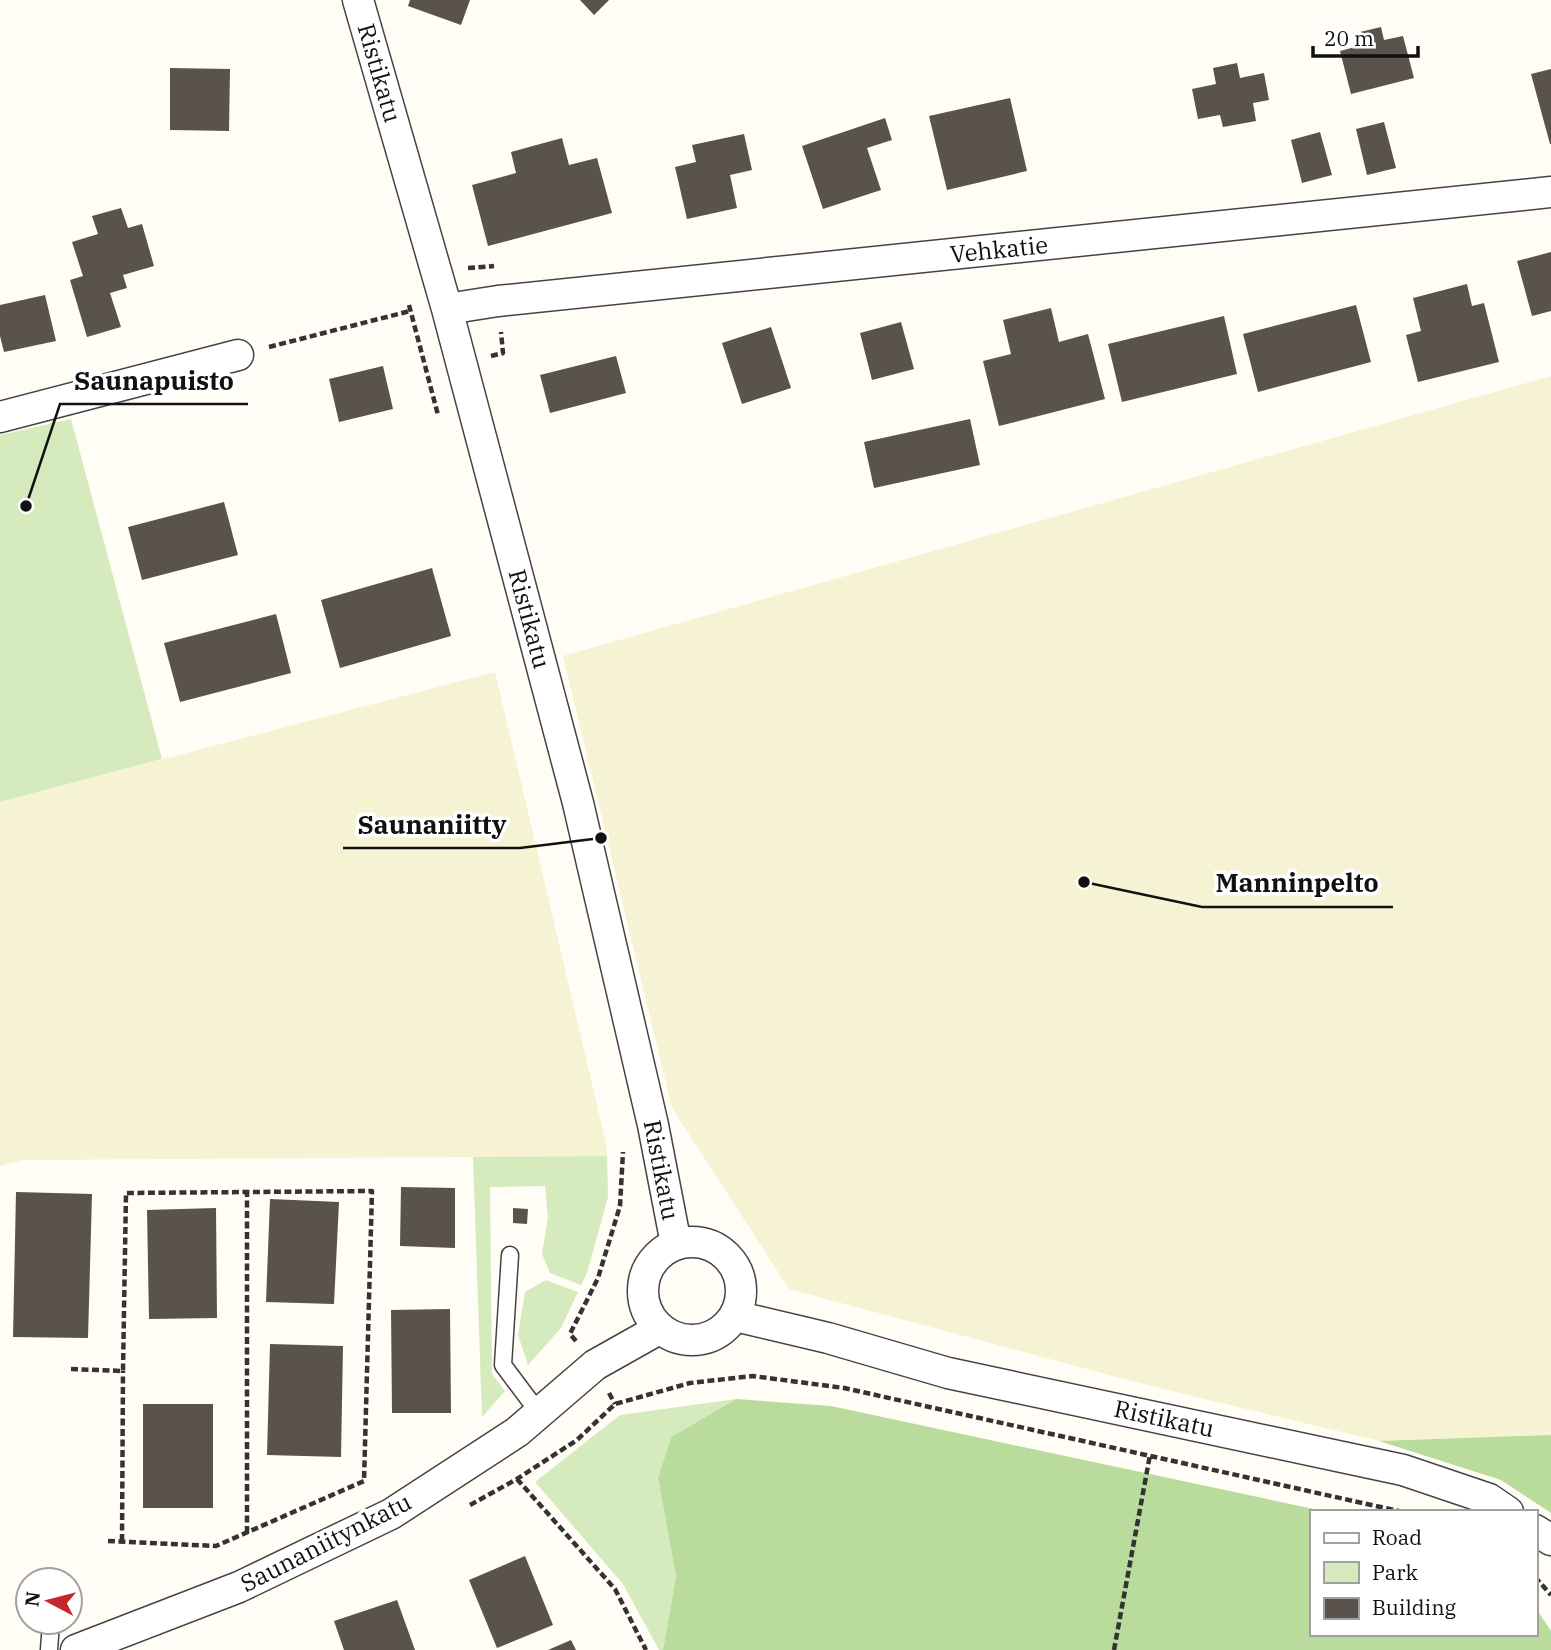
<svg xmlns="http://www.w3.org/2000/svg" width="1551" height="1650" font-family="'IBM Plex Serif',serif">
<rect width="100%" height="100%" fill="#fffdf5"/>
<path fill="#f6f3d4" d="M1551,376V1435L1379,1441L1135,1382L789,1289L672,1108L563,656Z
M495,672L606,1143L607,1156L22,1160L0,1166V802Z"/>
<path fill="#d5ebbd" d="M71,419L162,759L0,802V435Z
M607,1156L608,1197L587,1273L581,1285L550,1273L542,1254L548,1217L545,1186L490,1187L492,1374L505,1391L482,1417L473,1157Z
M546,1280L578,1292L561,1328L528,1365L518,1335L525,1292Z
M736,1399L671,1437L658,1478L676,1576L663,1650H659L623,1584L535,1482L620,1415Z"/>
<path fill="#b9dc9c" d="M736,1399L831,1406L1328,1512H1311V1634H1535V1607L1551,1631V1650H663L676,1576L658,1478L671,1437Z
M1551,1435V1513L1501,1480L1379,1441Z"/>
<path fill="#5a524d" d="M410,0H470L461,25L408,6Z
M580,0H609L594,15Z
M1381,27L1384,40L1403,36L1414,78L1351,94L1340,51L1363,45L1360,32Z
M1237,63L1240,78L1264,73L1269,100L1253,103L1256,121L1223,127L1220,115L1198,119L1192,89L1216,84L1213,68Z
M170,68L230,69L229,131L170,130Z
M1551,69V144H1550L1531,74Z
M1010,98L1027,171L947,190L929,116Z
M885,118L892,140L867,148L881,190L823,209L802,146Z
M1384,122L1396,168L1367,175L1356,129Z
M1320,132L1332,175L1302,183L1291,140Z
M744,134L752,170L730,175L737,208L687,219L675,167L696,162L692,145Z
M562,138L569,165L597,158L612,213L488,246L472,185L516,173L511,152Z
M121,208L128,228L142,224L154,266L123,275L127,288L110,293L121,327L87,337L70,280L83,276L72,242L98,234L92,216Z
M1551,252V311L1532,316L1517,261Z
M1467,284L1472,306L1484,303L1499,362L1418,382L1406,335L1421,331L1413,298Z
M45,295L56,341L4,352L0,336V305Z
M1356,305L1371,362L1258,392L1243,334Z
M1051,308L1059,342L1088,334L1105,399L999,426L983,361L1011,354L1003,320Z
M1224,316L1237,374L1122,402L1108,344Z
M901,322L914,369L872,380L860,333Z
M771,327L791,388L742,404L722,343Z
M616,356L626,393L550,413L540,375Z
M383,366L393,409L339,422L329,379Z
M970,419L980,465L874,488L864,442Z
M224,502L238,555L142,580L128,527Z
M432,568L451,636L340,668L321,600Z
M276,614L291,673L180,702L164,643Z
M401,1187L455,1188V1248L400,1246Z
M16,1192L92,1194L88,1338L13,1337Z
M270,1199L339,1202L334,1304L266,1302Z
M216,1208L217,1318L149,1319L147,1210Z
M513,1208L528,1209L527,1224L513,1223Z
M450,1309L451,1413H392L391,1310Z
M270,1344L343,1346L341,1457L267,1455Z
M143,1404H213V1508H143Z
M525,1556L553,1625L497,1648L469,1580Z
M397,1600L415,1650H344L334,1621Z
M571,1640L576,1650H548Z"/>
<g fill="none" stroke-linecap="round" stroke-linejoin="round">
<g stroke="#444" stroke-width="19">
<path id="service" d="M510,1255L503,1365L539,1413
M49,1650L51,1622"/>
</g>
<g stroke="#444" stroke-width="33">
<path id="minor" d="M358,0L447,309L578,803L653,1125L676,1244
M447,309L498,301L1551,192
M0,417L238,355
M643 1291a49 49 0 1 1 98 0a49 49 0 1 1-98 0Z
M735,1316L828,1338L948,1373L1403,1470L1489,1499L1508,1512
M1535,1530L1551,1540
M76,1650L239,1587L391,1514L517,1432L595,1365L659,1329"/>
</g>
<path stroke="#333" stroke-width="4.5" stroke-dasharray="7 3.5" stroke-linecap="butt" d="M468,268L494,266
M409,305L438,415
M269,347L410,311
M491,356L503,353L501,332
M576,1341L570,1334L598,1278L620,1206L623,1152
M71,1369L123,1371L126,1193L372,1191L364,1481L216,1546L108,1541
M609,1393L615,1404
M517,1479L615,1589L646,1650
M470,1505L517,1479L577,1440L615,1404L690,1383L753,1376L844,1388L1403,1512
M247,1533V1192
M122,1541L123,1371
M1535,1577L1551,1595
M1114,1650L1150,1455"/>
<use href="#service" stroke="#fff" stroke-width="16"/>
<use href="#minor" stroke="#fff" stroke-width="30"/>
</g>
<g text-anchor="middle" stroke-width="7" stroke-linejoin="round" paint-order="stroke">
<g font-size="24" fill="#111" stroke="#fff">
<text transform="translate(379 73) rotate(74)" y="8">Ristikatu</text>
<text transform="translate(999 250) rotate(-6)" y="8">Vehkatie</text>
<text transform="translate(529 619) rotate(75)" y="8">Ristikatu</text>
<text transform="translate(661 1170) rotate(79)" y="8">Ristikatu</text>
<text transform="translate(1164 1419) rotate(12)" y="8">Ristikatu</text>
<text transform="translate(326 1543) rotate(-27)" y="8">Saunaniitynkatu</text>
</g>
</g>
<path fill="none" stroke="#111" stroke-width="2.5" d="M26 506L60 404H248M601 838L520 848H343M1084 882L1202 907H1393"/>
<g fill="#111" stroke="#fff" stroke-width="2.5">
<circle cx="26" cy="506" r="7"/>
<circle cx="601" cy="838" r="7"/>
<circle cx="1084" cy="882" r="7"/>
</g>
<g font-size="26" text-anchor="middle" font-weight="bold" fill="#111" stroke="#fff" stroke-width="7" stroke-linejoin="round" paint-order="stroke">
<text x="154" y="390">Saunapuisto</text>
<text x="432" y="834">Saunaniitty</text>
<text x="1297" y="892">Manninpelto</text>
</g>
<rect x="1310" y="1510" width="228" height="126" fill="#ffffff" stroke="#a0a0a0" stroke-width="2"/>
<rect x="1324" y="1533" width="35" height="10" fill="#ffffff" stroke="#a0a0a0" stroke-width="2"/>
<text x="1372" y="1545" font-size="21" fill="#111111">Road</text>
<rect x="1324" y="1562" width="35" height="21" fill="#d5ebbd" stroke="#a0a0a0" stroke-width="2"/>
<text x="1372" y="1580" font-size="21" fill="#111111">Park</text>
<rect x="1324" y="1598" width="35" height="21" fill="#5a524d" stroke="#a0a0a0" stroke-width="2"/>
<text x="1372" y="1615" font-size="21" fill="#111111">Building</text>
<g transform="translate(49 1601) rotate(277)"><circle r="33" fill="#ffffff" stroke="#a0a0a0" stroke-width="2"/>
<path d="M0-5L12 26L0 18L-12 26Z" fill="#c4262e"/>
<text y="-10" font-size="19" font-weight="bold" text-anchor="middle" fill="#111111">N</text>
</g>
<path d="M1313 46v10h105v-10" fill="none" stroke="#111111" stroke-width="3.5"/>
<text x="1324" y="46" font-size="21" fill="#111111" stroke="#ffffff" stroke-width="5" paint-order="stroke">20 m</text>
</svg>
